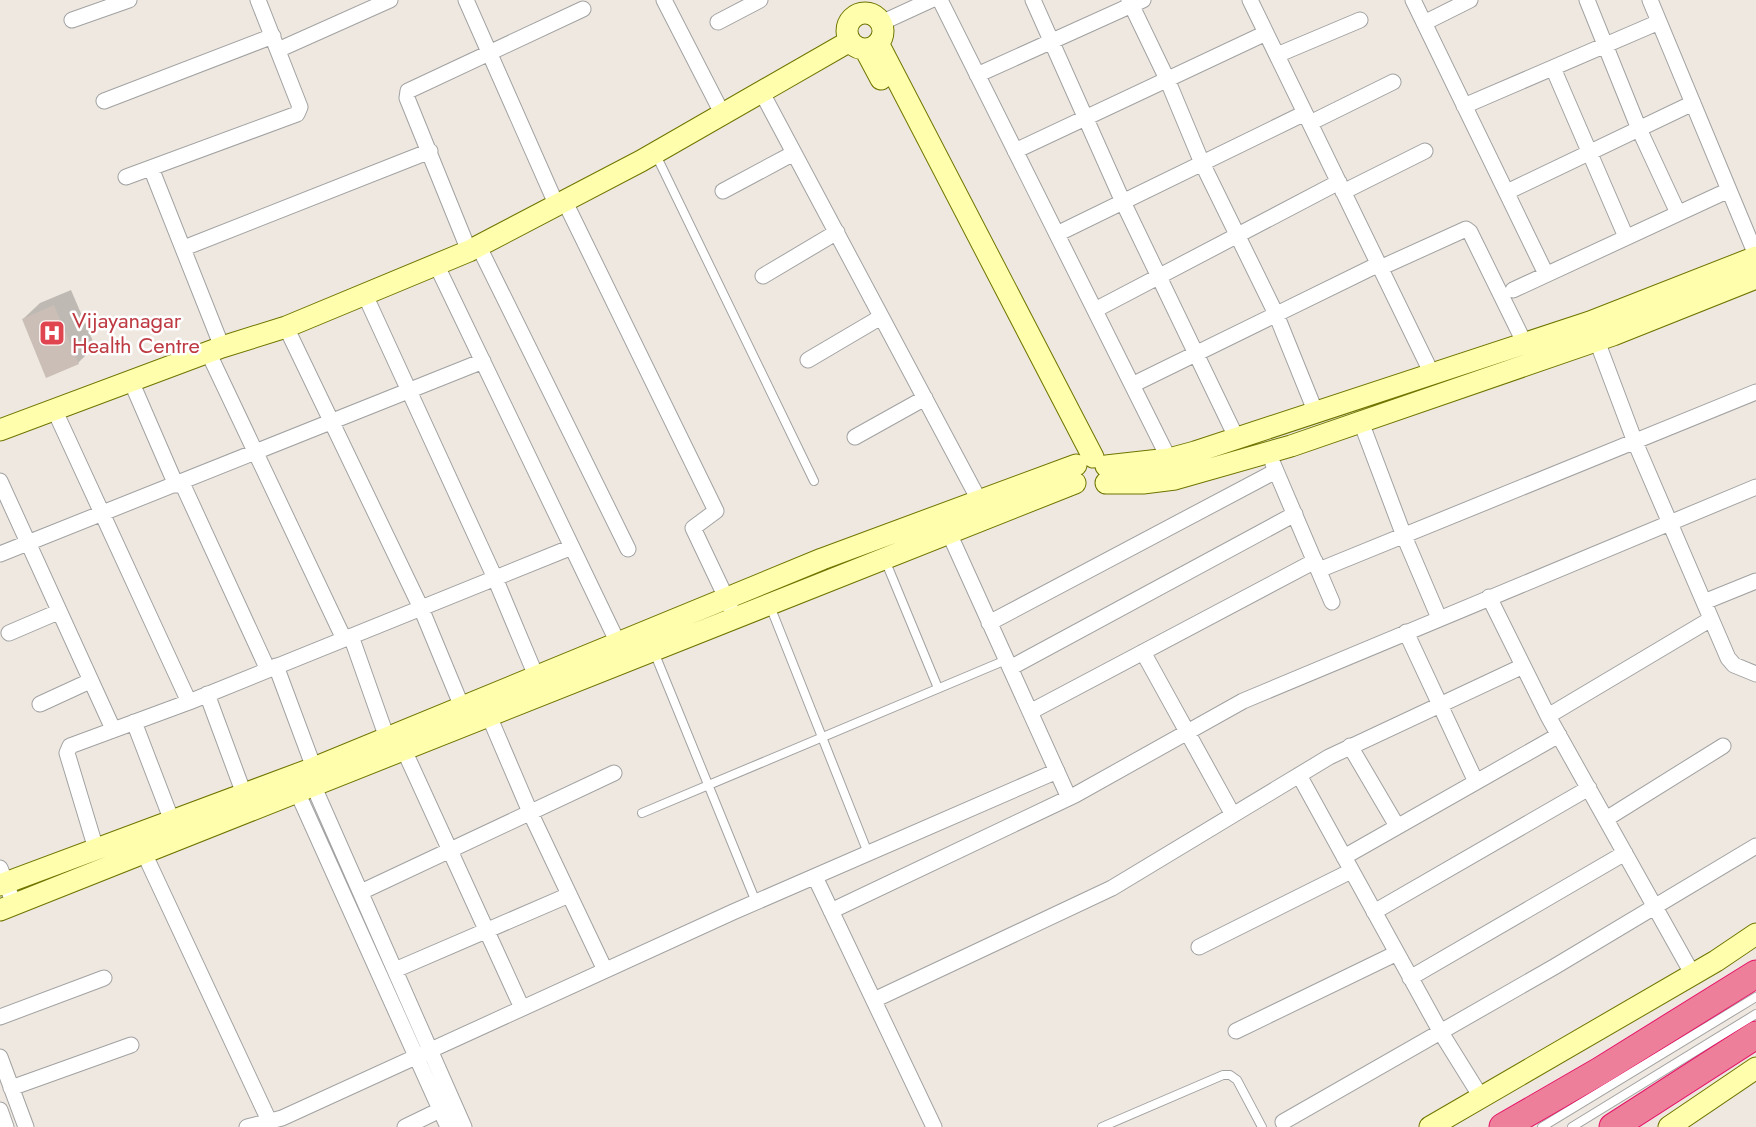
<svg xmlns="http://www.w3.org/2000/svg" width="1756" height="1127" font-family="Jost,sans-serif">
<rect width="100%" height="100%" fill="#eee8e0"/>
<path fill="#0003" d="M71,290L95,346L78,363L23,319L40,303Z"/>
<path fill="#cabeb6" d="M54,305L79,364L46,378L22,319Z"/>
<g fill="none" stroke-linecap="round" stroke-linejoin="round">
<g stroke="#a2a2a2" stroke-width="10">
<path id="lane" d="M655,153L814,481
M885,560L938,688
M770,606L868,853
M654,652L756,902
M642,813L1006,660
M1102,1127L1223,1075H1230L1237,1080L1262,1127
M1542,1127L1756,997
M1572,1127L1756,1014"/>
</g>
<g stroke="#a2a2a2" stroke-width="17">
<path id="street" d="M466,0L557,206
M664,0L722,113
M940,0L1169,459
M1033,0L1123,202L1237,439
M1129,0L1167,79L1202,163L1276,314L1316,413
M1250,0L1432,374
M1413,0L1546,274
M1587,0L1639,129L1678,213
M1650,0L1756,255
M72,20L129,0
M718,22L760,0
M881,23L931,0
M1424,23L1470,0
M278,50L390,0
M1277,55L1360,20
M1553,68L1626,237
M977,75L1143,0
M761,91L979,500
M104,101L273,36
M1464,106L1659,22
M1310,123L1393,82
M1015,151L1266,33
M151,168L222,347
M126,177L297,114L300,107L258,0
M723,191L794,153
M1343,192L1425,151
M1507,192L1693,103
M565,202L716,511L693,528L730,606
M1057,234L1305,113
M479,247L628,549
M184,248L430,151
M469,251L407,98L408,91L583,9
M436,264L618,643
M1380,268L1466,229L1470,232L1525,344
M763,276L837,232
M1513,290L1729,190
M365,295L495,578L536,676
M1095,310L1339,182
M286,327L421,608L462,707
M1597,341L1635,442L1728,658L1734,665L1756,674
M209,354L344,639
M808,360L881,317
M131,381L176,485
M1132,385L1379,264
M54,409L189,702
M1361,422L1404,536L1439,618
M855,437L925,398
M1273,464L1332,602
M0,481L113,729
M182,483L268,670
M949,533L1069,798
M0,554L483,361
M1319,570L1756,392
M1489,597L1548,716L1693,975
M1704,602L1756,581
M989,623L1276,471
M1406,632L1476,782
M9,633L58,612
M351,636L387,738
M1143,652L1233,815
M276,666L314,768
M1010,668L1295,514
M207,694L244,794
M40,704L90,681
M1030,712L1315,561
M489,716L530,812L605,970
M1548,716L1711,619
M134,722L172,821
M1350,746L1397,826
M404,750L522,1008
M1299,775L1440,1031L1481,1097
M310,778L464,1127
M294,785L448,1127
M1606,819L1723,746
M96,849L67,753L70,746L189,702L572,547
M144,853L272,1127
M1344,857L1559,735
M0,868L14,904
M815,877L934,1127
M361,892L614,773
M831,911L1075,795L1243,701L1756,487
M1374,912L1589,788
M1199,947L1351,871
M395,970L569,895
M1410,978L1625,853
M874,1000L1112,888L1329,757L1523,666
M0,1017L104,978
M1236,1031L1397,953
M0,1057L26,1127
M11,1088L131,1045
M0,1110L6,1127
M1283,1122L1554,967L1756,846
M247,1127L282,1118L733,912L1057,771
M405,1127L440,1110"/>
</g>
<g stroke="#6f7500" stroke-width="23">
<path id="secondary" d="M847 31a18 18 0 1 1 36 0a18 18 0 1 1-36 0Z
M878,43L1093,457
M865,49L881,79
M0,430L222,347L286,327L469,251L641,161L850,41
M1106,466L1169,459L1195,452L1590,322L1756,257
M1106,483H1143L1175,479L1291,446L1613,335L1756,278
M0,885L314,768L822,559L1076,465
M0,910L1075,483
M1430,1127L1716,961L1756,934
M1669,1127L1756,1068"/>
</g>
<g stroke="#e51468" stroke-width="29">
<path id="highway" d="M1503,1127L1600,1071L1756,974
M1613,1127L1756,1035"/>
</g>
<use href="#lane" stroke="#fff" stroke-width="8"/>
<use href="#street" stroke="#fff" stroke-width="15"/>
<use href="#secondary" stroke="#fffead" stroke-width="21"/>
<use href="#highway" stroke="#ee7f9a" stroke-width="27"/>
</g>
<defs>
<g id="hospital-square" transform="scale(1.35)"><rect x="-9" y="-9" width="18" height="18" rx="4" fill="#e0444e" stroke="#fff"/><path d="M-5-5h3v3.5h4V-5h3V5h-3V1.5h-4V5h-3Z" fill="#fff"/></g>
</defs>
<g fill-rule="evenodd">
<use href="#hospital-square" x="52" y="333"/>
</g>
<g text-anchor="middle" stroke-width="5" stroke-linejoin="round" paint-order="stroke">
<g font-size="22" fill="#be3a42" stroke="#fff" text-anchor="start">
<text x="72" y="328">Vijayanagar<tspan x="72" dy="25">Health Centre</tspan></text>
</g>
</g>
</svg>
